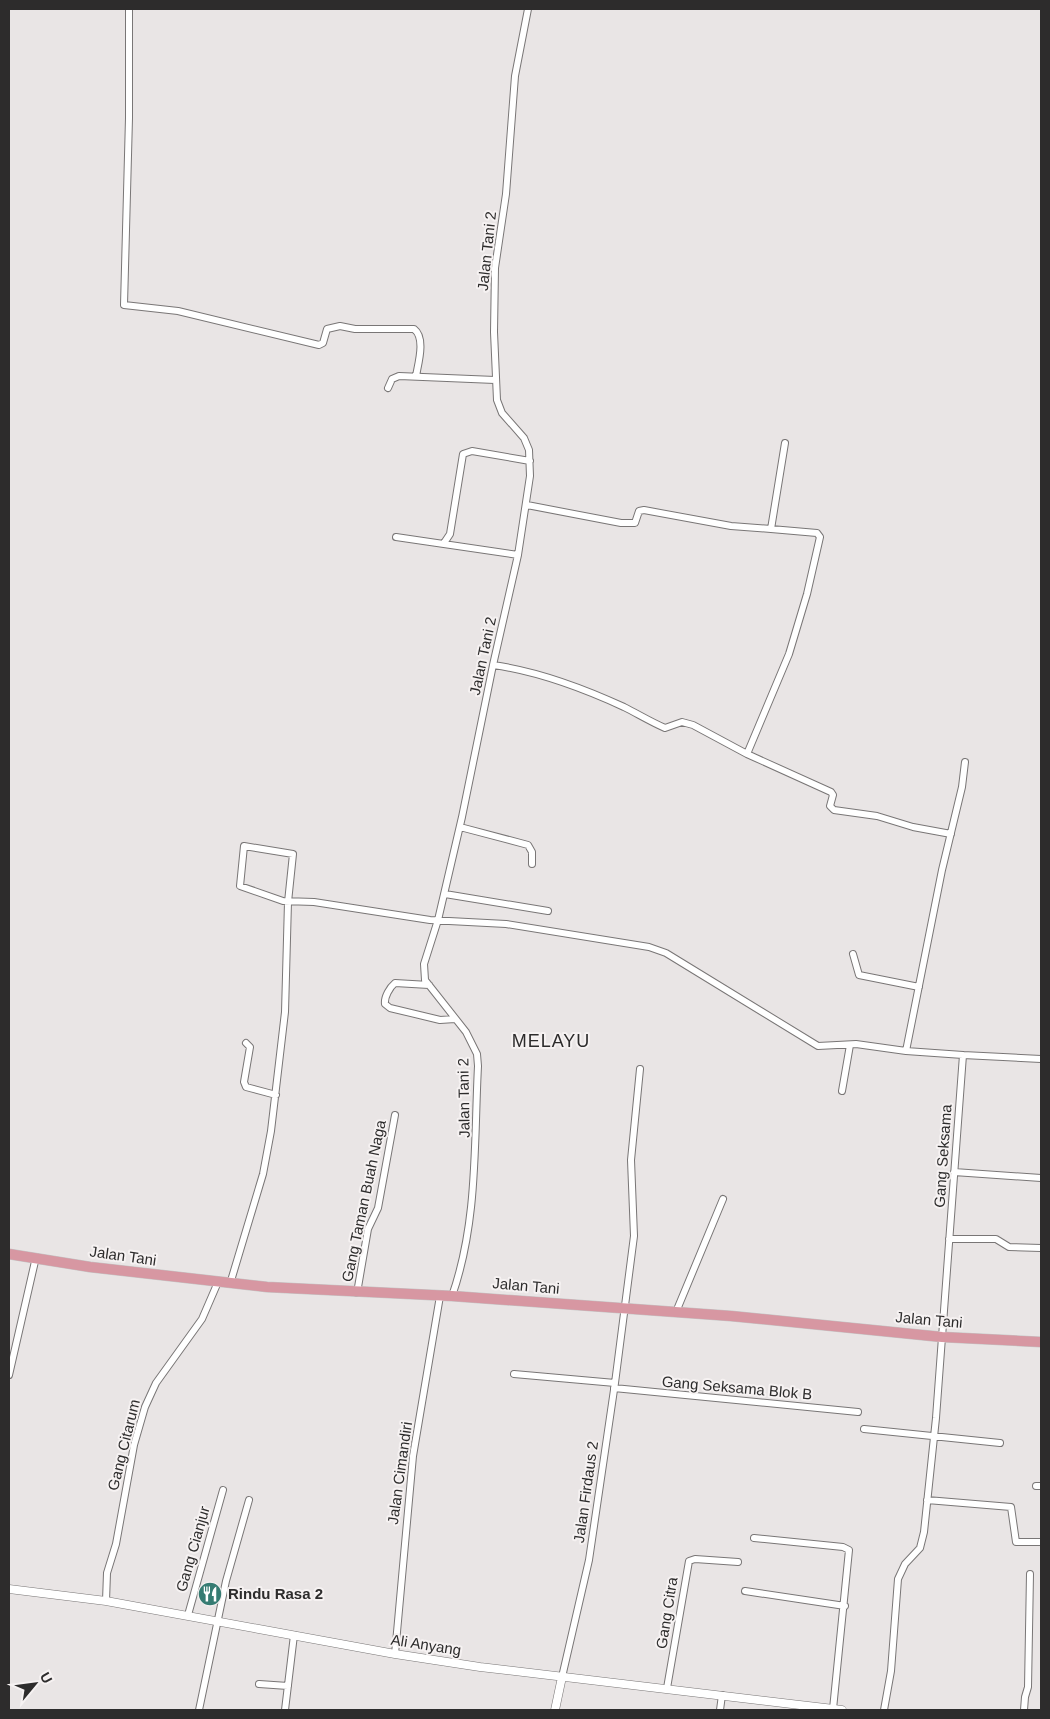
<svg xmlns="http://www.w3.org/2000/svg" width="1050" height="1719" font-family="Arial,sans-serif">
<rect width="100%" height="100%" fill="#e9e5e5"/>
<g fill="none" stroke-linecap="round" stroke-linejoin="round">
<g stroke="#797676" stroke-width="8">
<path id="minor" d="M129,9V118L124,305L178,311L319,345L323,343L327,329L340,326L355,329H414C426,338 418,364 416,376
M388,388L392,379L399,376L495,380
M527,505L621,523H635L639,511L644,510L731,526L771,529L785,443
M396,537L518,555
M444,543L450,534L463,454L472,451L530,461
M493,665C536,671 585,689 624,707C638,714 651,722 665,728L682,722L693,725L747,754L831,792L833,795L830,806L834,810L877,816L913,827L951,834
M747,754L789,654L807,594L820,537L817,533L771,529
M460,827L528,845L532,852V864
M445,894L548,911
M853,954L859,975L919,987
M429,985L395,983C390,987 384,997 385,1004L390,1008L440,1020L455,1019
M246,1043L250,1047L244,1082L246,1087L276,1095
M906,1051L963,1055
M842,1091L850,1045
M954,1172L1041,1178
M949,1239H996L1009,1247L1041,1248
M230,1284L263,1174L271,1131L285,1012L288,902L293,854L244,846L240,886L283,901L314,902L430,920L506,924L649,947L666,953L818,1046L856,1044L906,1051L942,870L962,787L965,762
M357,1293L368,1229L378,1208L395,1115
M452,1296C478,1222 474,1143 478,1066L477,1054L466,1032L425,980L424,964L438,920L462,817L493,665L518,555L530,476L529,450L524,438L502,413L497,400L494,332L495,268L506,194L515,76L528,9
M676,1312L723,1199
M514,1374L615,1383
M9,1375L36,1257
M614,1388L858,1412
M864,1429L1000,1443
M1036,1486H1041
M927,1500L1011,1507L1016,1542H1041
M754,1538L843,1547L849,1550L833,1709
M745,1591L845,1606
M106,1601L107,1573L116,1544L134,1445L145,1407L156,1383L202,1319L218,1282
M188,1615L223,1490
M395,1654L413,1456L440,1296
M562,1677L589,1560L615,1383L634,1236L631,1160L640,1069
M259,1684L288,1686
M667,1688L689,1561L695,1559L738,1562
M199,1710L226,1581L249,1500
M285,1710L294,1635
M720,1710L722,1695
M884,1710L891,1671L898,1579L905,1564L920,1548L924,1532L936,1418L963,1055L1041,1059
M1024,1710L1025,1697L1028,1687L1030,1574"/>
</g>
<g stroke="#797676" stroke-width="9">
<path id="tertiary" d="M9,1589L106,1601L395,1654L480,1667L842,1710
M555,1710L562,1677"/>
</g>
<g stroke="#c4c4c4" stroke-width="11">
<path id="trunk" d="M9,1254L90,1267L267,1287L452,1296L731,1316L942,1337L1041,1342"/>
</g>
<use href="#minor" stroke="#fff" stroke-width="6"/>
<use href="#tertiary" stroke="#fff" stroke-width="8"/>
<use href="#trunk" stroke="#d797a2" stroke-width="10"/>
</g>
<defs>
<g id="restaurant-disc" transform="scale(1.25)"><circle r="9.5" fill="#367c73" stroke="#f6f2f2"/><path d="M-5-6h1v4h1v-4h1v4h1v-4h1v5L-1.5 .5V6h-2V.5L-5-1ZM5-6V6H3V1.5H1.5Q1.5-4 5-6Z" fill="#fff"/></g>
</defs>
<g fill-rule="evenodd">
<use href="#restaurant-disc" x="210" y="1594"/>
</g>
<g text-anchor="middle" stroke-width="4" stroke-linejoin="round" paint-order="stroke">
<g font-size="15" fill="#2d2c2c" stroke="#f6f2f2">
<text transform="translate(487 251) rotate(-84)" y="5">Jalan Tani 2</text>
<text transform="translate(483 656) rotate(-78)" y="5">Jalan Tani 2</text>
<text transform="translate(464 1098) rotate(-91)" y="5">Jalan Tani 2</text>
<text transform="translate(943 1156) rotate(-86)" y="5">Gang Seksama</text>
<text transform="translate(364 1201) rotate(-78)" y="5">Gang Taman Buah Naga</text>
<text transform="translate(123 1256) rotate(8)" y="5">Jalan Tani</text>
<text transform="translate(526 1286) rotate(5)" y="5">Jalan Tani</text>
<text transform="translate(929 1320) rotate(5)" y="5">Jalan Tani</text>
<text transform="translate(737 1388) rotate(5)" y="5">Gang Seksama Blok B</text>
<text transform="translate(124 1445) rotate(-76)" y="5">Gang Citarum</text>
<text transform="translate(400 1473) rotate(-82)" y="5">Jalan Cimandiri</text>
<text transform="translate(586 1492) rotate(-82)" y="5">Jalan Firdaus 2</text>
<text transform="translate(193 1549) rotate(-74)" y="5">Gang Cianjur</text>
<text transform="translate(667 1613) rotate(-81)" y="5">Gang Citra</text>
<text transform="translate(426 1645) rotate(9)" y="5">Ali Anyang</text>
</g>
<g font-size="15" font-weight="bold" fill="#2d2c2c" stroke="#f6f2f2" text-anchor="start">
<text x="228" y="1599">Rindu Rasa 2</text>
</g>
<g font-size="18" letter-spacing="1" fill="#2d2c2c" stroke="#f6f2f2">
<text x="551" y="1047">MELAYU</text>
</g>
</g>
<rect width="1050" height="1719" fill="none" stroke="#2d2c2c" stroke-width="20"/>
<g transform="translate(35 1684) rotate(61)" stroke="#f6f2f2" stroke-width="4" paint-order="stroke">
<path d="M0-4L9 19L0 12L-9 19Z" fill="#2d2c2c"/>
<text y="-8" font-size="14" font-weight="bold" text-anchor="middle" fill="#2d2c2c">U</text>
</g>
</svg>
